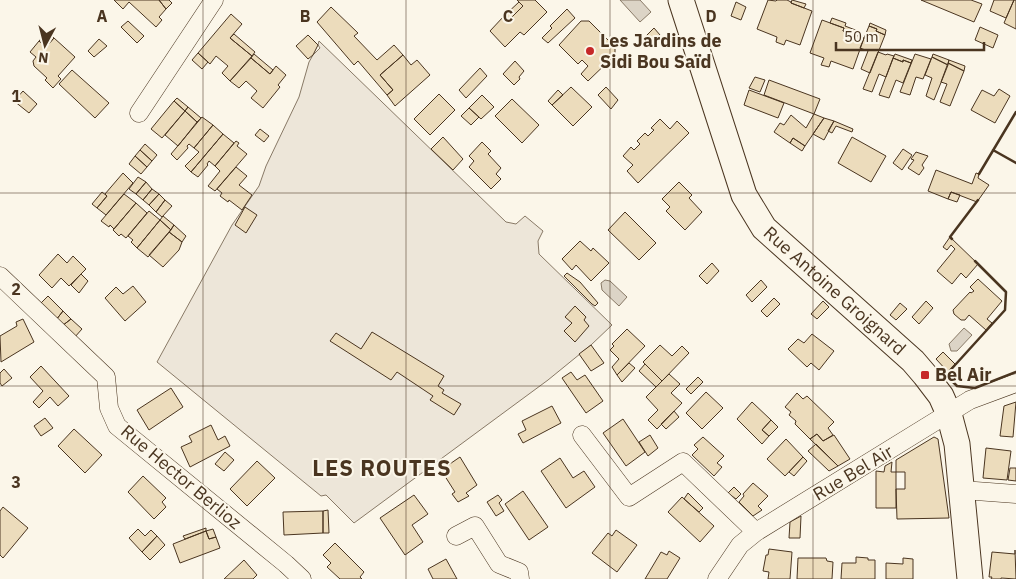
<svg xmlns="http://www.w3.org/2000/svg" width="1016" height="579" font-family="'IBM Plex Sans',sans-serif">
<rect width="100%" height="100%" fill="#fbf6e9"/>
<path fill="#ede6d9" stroke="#887966" d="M319,41L506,222L516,224L525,216L543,231L538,241L539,254L612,325L591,345L548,380L354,523L326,495L321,496L157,362L232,225L259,186L266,166L299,97L309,62L313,55L320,48L318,45Z"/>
<path fill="#dcd4c6" stroke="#887966" d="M620,0H640L651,12L640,22Z
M605,280L610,281L627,297L619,306L602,290L601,283Z
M964,328L972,335L957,351H951L949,344Z"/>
<path fill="#ecdcbc" stroke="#4a3520" d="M114,0H159L166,9L159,17L162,20L156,27L129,2L123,9Z
M159,0H169L172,3L166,9Z
M517,0H535L547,12L524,35L520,32L505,47L490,31L504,16L509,20L523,6Z
M768,0L776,1L777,0H787L791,2V3L812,11L800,45L786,40L784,45L776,42L777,37L757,29Z
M792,0L806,4L804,8L791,3Z
M921,0H971L982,4L974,22Z
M994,0H1014L1006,18L990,11Z
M1014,0H1016V29L1004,23Z
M519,2L523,6L509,20L504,16Z
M736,2L746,7L741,20L731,16Z
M331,7L358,33L354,36L377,60L394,45L403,55L380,75L393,90L387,95L358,61L354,65L317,22Z
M567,9L575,18L548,43L542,38L552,28L550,26Z
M231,14L242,24L230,38L252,56L230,81L222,73L228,66L216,56L210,64L198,53Z
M832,18L846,23L845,26L858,31L856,35L843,31L844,28L830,23Z
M822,20L844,28L843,31L864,38L853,69L831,61L829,67L821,65L824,58L810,53Z
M128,21L144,36L137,43L121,27Z
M581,21H589L615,47V55L588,81L581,74L588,66L582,60L578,64L559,45Z
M870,23L886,30L885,35L876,31L877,29L869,26Z
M869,26L877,29L876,31L885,35L870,73L861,69L868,51L860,48Z
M980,27L998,35L993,48L975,40Z
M654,28L660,35L651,43L645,37Z
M47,32L54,38L46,47L39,41Z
M234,34L255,52L252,56L230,38Z
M308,35L318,45L313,55L308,59L296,46Z
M54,38L75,57L58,76L61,79L53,88L45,80L47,78L34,66L33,61L36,57L30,52L39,41L46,47Z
M99,39L107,46L94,57L88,51Z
M878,52L886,55L887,54L894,56L886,77L879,74L872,92L863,89Z
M198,53L208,62L202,69L192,60Z
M254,54L273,70L270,74L251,58Z
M895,54L912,60L911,63L903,60V62L893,58Z
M915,54L931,59L923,79L916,77L910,95L900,92Z
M933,54L949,60L948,65L932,57Z
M403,55L411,65L417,60L430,75L395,106L387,95L393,90L380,75Z
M932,57L948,65L934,100L926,96L932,78L925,75Z
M251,58L270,74L276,66L286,75L278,85L280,87L263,108L251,98L257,91L246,81L239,88L230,81Z
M893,58L903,62V60L911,63L903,83L896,80L889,98L879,95Z
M949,60L965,66L964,71L948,63Z
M515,61L524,71L519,77L520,79L514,85L503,74Z
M948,63L964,71L950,106L940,102L947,84L941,82Z
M480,68L487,76L466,98L459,90Z
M72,70L109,103L95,118L59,84Z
M755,77L765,80L760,92L749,88Z
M769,80L820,99L814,114L764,95Z
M571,87L592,107L573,126L552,105Z
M606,87L618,100L611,109L598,95Z
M999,89L1010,96L995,123L971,110L982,90L994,96Z
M558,90L563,95L552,105L548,101Z
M749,90L784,103L778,118L744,105Z
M23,91L37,104L29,113L14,101Z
M439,94L455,110L430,135L414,119Z
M482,95L494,107L481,119L469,108Z
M177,98L188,107L185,111L174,101Z
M512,99L539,125L522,143L495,116Z
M174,101L185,111L162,138L151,129Z
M188,107L201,118L197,122L185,111Z
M469,108L479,117L471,125L461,116Z
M185,111L197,122L178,146L165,135Z
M814,114L824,118L805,146L793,138L790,143L774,132L780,123L784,125L791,115L806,128Z
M202,117L213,125L194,148L189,144L187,146L188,148L177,160L171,154Z
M824,118L834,121L824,140L813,134Z
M660,119L670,129L677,121L689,133L638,183L627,171L633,165L623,156L631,147L634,150L640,144L637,141L645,133L648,136L654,130L651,128Z
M834,121L853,129L852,132L836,126L832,133L828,131Z
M213,125L223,134L191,172L185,166L199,152L194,148Z
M260,129L269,136L264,142L255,135Z
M223,134L234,143L215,166L209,161L207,164L208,165L198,177L191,172Z
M443,137L463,159L453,170L431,149Z
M852,137L886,156L871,182L838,163Z
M793,138L805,146L802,151L790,143Z
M236,141L239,143L237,146L247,154L215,191L208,186L220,171L215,166Z
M482,142L491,151L488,154L501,168L496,174L501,179L491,189L469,167L474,161L469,156Z
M145,144L157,155L152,161L140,150Z
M903,149L912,155L902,170L893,163Z
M140,150L152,161L147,167L135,156Z
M916,152L928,156L922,165L924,168L919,175L908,168L914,160L911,159Z
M135,156L147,167L141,174L129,164Z
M236,167L247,176L239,185L252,195L242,210L229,200L228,202L220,196L222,193L217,189Z
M936,170L972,184L976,173L979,174L978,178L989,185L977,202L951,192L948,199L928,191Z
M123,173L133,183L106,215L97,208L107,196L105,194Z
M138,177L146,182L136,194L129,189Z
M146,182L152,189L143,200L136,194Z
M679,182L692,195L689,198L702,212L685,230L666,211L670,207L662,199Z
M152,189L159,194L149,205L143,200Z
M102,192L107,196L97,208L92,204Z
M951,192L960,195L957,202L948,199Z
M124,194L136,203L114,229L110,225L109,227L101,221Z
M159,194L165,200L156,212L149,205Z
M165,200L172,206L162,217L156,212Z
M136,203L147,213L126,238L121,234L119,236L113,230Z
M245,207L257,215L246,233L235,225Z
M149,211L160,220L137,248L131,242L133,240L128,236Z
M625,212L656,243L639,260L608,230Z
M163,216L174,225L171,230L160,220Z
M160,220L171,230L148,257L137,248Z
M174,225L186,236L182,242L169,232Z
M169,232L182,242L179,250L163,267L149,255Z
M950,237L978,264L966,278L961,273L952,284L937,271L955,249L951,245L947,250L943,247Z
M580,241L591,251L593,248L609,263L591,281L576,265L572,270L562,259Z
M58,254L67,263L73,256L86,269L69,286L61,278L52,288L39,275Z
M712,263L719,271L707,284L699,276Z
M567,273L580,282L598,303L595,306L592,304L564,276Z
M81,274L88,281L79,293L71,285Z
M978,279L1002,301L987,319L992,323L986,330L969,315L965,320H961L954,314L953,310L970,292L971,293L974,291L970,287Z
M761,280L767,287L752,302L746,295Z
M133,286L146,302L125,321L105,298L116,287L123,294Z
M48,296L63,311L56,320L40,304Z
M774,298L780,304L767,317L761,311Z
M823,301L829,307L817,319L811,314Z
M926,301L933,308L919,324L912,317Z
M900,303L907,309L896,320L890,315Z
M575,306L586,317L584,320L589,326L575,342L564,331L572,323L565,317Z
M63,311L71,319L62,326L56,320Z
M23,319L34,342L1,362L0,336L17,326L16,322Z
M71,319L82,329L74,338L62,326Z
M627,329L645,346L617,375L612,367L619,359L610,350L614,346L612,344Z
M372,332L444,376L438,386L444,390L442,393L461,404L454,415L430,400L433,396L397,372L391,380L330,341L336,333L361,349Z
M812,334L834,351L819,370L811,363L807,367L788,349L798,339L804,343Z
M591,345L604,363L591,371L579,354Z
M660,345L672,356L682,346L689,353L662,381L643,362Z
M943,352L955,364L948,372L936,359Z
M629,363L635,368L622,382L617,375Z
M645,364L662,381L656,387L639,371Z
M41,366L69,396L58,406L50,397L39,408L33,402L43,391L30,377Z
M4,369L12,378L2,386L0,383V373Z
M571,372L577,380L585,375L603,401L586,413L562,378Z
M669,374L680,384L671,393L682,403L657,429L648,420L658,410L646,397Z
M698,377L703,382L691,394L686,389Z
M171,388L183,407L149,430L137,410Z
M706,392L723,408L702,429L686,413Z
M797,393L803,399L807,396L834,422L828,428L833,435L823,441L817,434L810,439L795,424L796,421L789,415L791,412L785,407Z
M752,402L771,420L762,430L769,436L762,444L737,419Z
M1016,402L1013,437L1000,436L1004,406Z
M552,406L561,423L523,443L518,434L526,430L522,421Z
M674,411L679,417L666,429L661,424Z
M45,418L53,428L41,436L34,426Z
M623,419L645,452L626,466L603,433Z
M771,420L778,427L769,436L762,430Z
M211,425L218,440L225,436L230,446L190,467L181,447L192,442L189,436Z
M74,429L102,455L85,473L58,446Z
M817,434L823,441L834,435L850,459L838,466L810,439Z
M650,435L658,448L648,456L639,442Z
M703,437L724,456L717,463L722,467L714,476L692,455L698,449L694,445Z
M934,437L938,439L949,518L897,519L896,489H905V472H896V460Z
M786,439L803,457L785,476L767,459Z
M816,444L838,466L829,471L808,451Z
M986,448L1011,451L1007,480L983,478Z
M225,452L234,460L224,471L215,464Z
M460,457L477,485L466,493L469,496L458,502L452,494L455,492L441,470Z
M803,457L807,461L794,476L789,472Z
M560,458L573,478L584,471L595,487L566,508L541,471Z
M257,461L275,478L247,506L230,489Z
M892,462L891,472H896V508H876V471L884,472L885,466Z
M1010,468H1016V481L1008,480Z
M143,476L166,498L162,502L166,507L154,519L128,492Z
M753,483L768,496L758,506L762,510L753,516L739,502L744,496L743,494Z
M734,487L741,494L736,499L728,493Z
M523,491L548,527L529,540L505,504Z
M688,493L703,508L699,512L684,499Z
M414,495L428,514L412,525L423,542L405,555L380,518Z
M498,495L502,500L499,503L504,511L496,516L487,502Z
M682,497L714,526L700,542L668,512Z
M3,507L28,528L3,558L0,555V511Z
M328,510L329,533H323V511Z
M323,511V533L284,535L283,512Z
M801,516L800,538H789L790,522Z
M206,528V531L185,539L183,536Z
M138,529L145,536L151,530L157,536L142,552L129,538Z
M213,529L216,537L209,539L206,531Z
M616,530L637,545L617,572L592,553L608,533L612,536Z
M206,531L209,539L216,537L220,548L180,563L173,544Z
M157,536L165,545L150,560L142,552Z
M335,543L364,572L360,577L362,579H340L327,567L331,563L323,555Z
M769,549L792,552L790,579H768L769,572L763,571L766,555H768Z
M1015,550L1016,579L1001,578V579H991L992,577H989L992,552L1015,554Z
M669,551L680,558L667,579H645L661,552L667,555Z
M856,557L868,558V560H875V579H841L842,563H856Z
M798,558H826L827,561L833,562L832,579H797Z
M903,558L913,559V579H886V563L903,564Z
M446,559L457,579H433L428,569Z
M244,560L257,575L253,579H224Z"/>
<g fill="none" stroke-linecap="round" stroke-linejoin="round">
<g stroke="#4a3520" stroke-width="19">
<path id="street" d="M139,113L214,0
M0,276L106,377L109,408L117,426L286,564L302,579
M582,435L629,497L683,462L756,532
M962,490L1016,494
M456,536L475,526L499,564L519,572L520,579
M717,579L740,545L756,532L970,400L1016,383"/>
</g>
<g stroke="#4a3520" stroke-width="27">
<g id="secondary">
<path id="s1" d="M681,0L744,195L764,228L913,361L925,375L941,396L949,414L957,444L970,579"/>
</g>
</g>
<use href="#street" stroke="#fbf6e9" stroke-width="18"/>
<use href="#secondary" stroke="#fbf6e9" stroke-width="25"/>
<path stroke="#4a3520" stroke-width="2.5" d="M993,150L1016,163
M979,174L1016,112
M952,239L950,237L978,200
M975,261L1006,292L1005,310L946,375L957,386L975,388L1016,372"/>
</g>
<path fill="none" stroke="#4a3520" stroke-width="1" stroke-opacity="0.55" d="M203,0V579M406,0V579M610,0V579M813,0V579M0,193H1016M0,386H1016"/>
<g fill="#c62828" stroke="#fbf6e9" stroke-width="2">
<circle cx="590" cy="51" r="5"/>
<rect x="920" y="370" width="10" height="10" rx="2.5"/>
</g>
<g text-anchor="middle" stroke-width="4" stroke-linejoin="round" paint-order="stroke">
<g font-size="18" font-weight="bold" fill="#4a3520" stroke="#fbf6e9" text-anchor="start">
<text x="600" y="47">Les Jardins de<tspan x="600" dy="21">Sidi Bou Saïd</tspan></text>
<text x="935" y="381">Bel Air</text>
</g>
<g font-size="18" fill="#4a3520" stroke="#fbf6e9">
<text dy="6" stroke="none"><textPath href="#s1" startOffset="338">Rue Antoine Groignard</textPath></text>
<text transform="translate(853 473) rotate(-31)" y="6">Rue Bel Air</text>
<text transform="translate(181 477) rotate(40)" y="6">Rue Hector Berlioz</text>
</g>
<g font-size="22" font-weight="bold" letter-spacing="1" fill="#4a3520" stroke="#fbf6e9">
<text x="382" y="476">LES ROUTES</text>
</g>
</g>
<g font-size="16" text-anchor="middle" font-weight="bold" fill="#4a3520" stroke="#fbf6e9" stroke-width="4" stroke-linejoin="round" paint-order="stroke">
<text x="102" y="22">A</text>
<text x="305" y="22">B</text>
<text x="508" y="22">C</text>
<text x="711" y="22">D</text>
<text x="16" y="102">1</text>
<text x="16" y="295">2</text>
<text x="16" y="488">3</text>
</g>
<g transform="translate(45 45) rotate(187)" stroke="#fbf6e9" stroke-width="4" paint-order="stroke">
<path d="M0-4L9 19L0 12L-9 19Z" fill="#4a3520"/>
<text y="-8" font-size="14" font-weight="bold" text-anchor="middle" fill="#4a3520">N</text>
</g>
<path d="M836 42v8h148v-8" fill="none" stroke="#4a3520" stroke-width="2.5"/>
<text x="844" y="42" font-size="15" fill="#4a3520" stroke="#fbf6e9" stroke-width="4" paint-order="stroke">50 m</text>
</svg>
